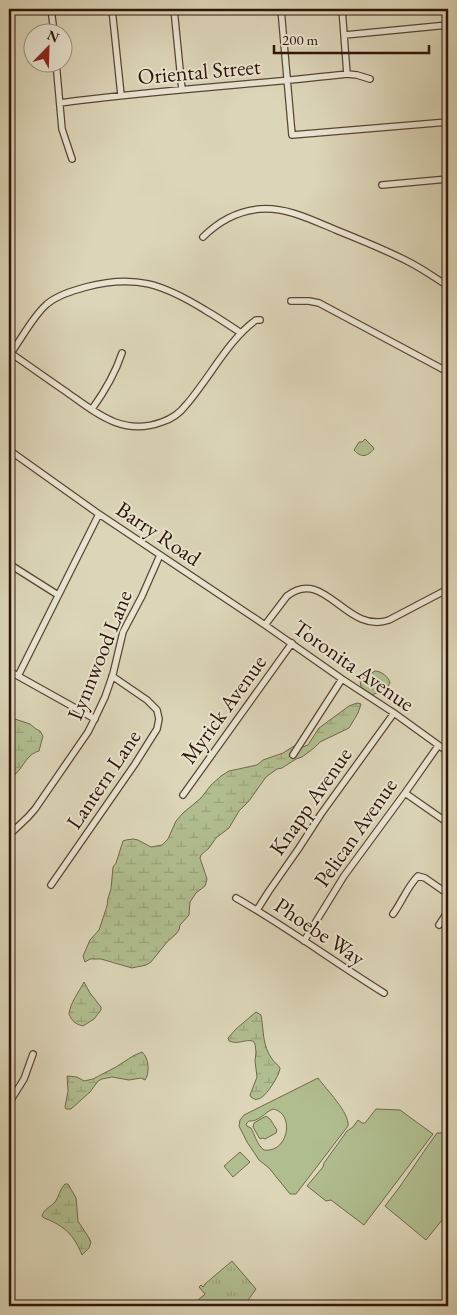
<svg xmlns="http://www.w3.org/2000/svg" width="457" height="1315" font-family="'EB Garamond',serif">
<defs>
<pattern id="grass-tufts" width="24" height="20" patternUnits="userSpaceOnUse" patternTransform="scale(1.25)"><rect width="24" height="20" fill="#b0bd8f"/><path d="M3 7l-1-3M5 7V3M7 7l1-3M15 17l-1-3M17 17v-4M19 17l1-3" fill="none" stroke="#98a27a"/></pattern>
<pattern id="wetland-marsh" width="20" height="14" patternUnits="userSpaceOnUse" patternTransform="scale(1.25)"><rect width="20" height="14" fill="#b0bd8f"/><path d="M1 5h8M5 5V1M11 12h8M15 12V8" fill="none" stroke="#98a27a"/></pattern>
</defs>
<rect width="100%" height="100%" fill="#dcd5b8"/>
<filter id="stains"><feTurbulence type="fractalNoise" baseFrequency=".004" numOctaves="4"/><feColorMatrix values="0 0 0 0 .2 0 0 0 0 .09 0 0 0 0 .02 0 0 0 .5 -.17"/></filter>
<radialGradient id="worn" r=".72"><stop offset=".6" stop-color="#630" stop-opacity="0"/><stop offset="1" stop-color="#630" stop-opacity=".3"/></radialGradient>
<path fill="url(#grass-tufts)" stroke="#70684a" d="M232,1261L256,1289L244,1306H191L205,1294L199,1287L201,1285L203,1287L205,1284Z"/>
<path fill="url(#wetland-marsh)" stroke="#70684a" d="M375,671C381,671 389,677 390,683L386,689L372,695L361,687L360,680Z
M357,703L361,704L358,713L349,728L320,742L314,748L302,757L296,759L282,768L277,769L266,777L249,801L239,811L229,828L216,838L209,848L201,855L200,858L207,879L205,886L196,893L190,902L189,915L180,925L179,930L176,934L167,942L151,962L146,965L132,968L101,959H90L85,962L83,956L90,940L99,930L107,906L108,898L111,889L113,867L116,863L123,841L126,840L133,839L138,840L151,847L162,845L168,839L176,821L183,813L201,798L211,785L221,776L229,771L257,765L263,760L283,753L294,746L300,748L308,745L319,728L349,706Z
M9,717L30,724L36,729L40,731L43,736L39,751C29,754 26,761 20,769C17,773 12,777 9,782Z
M84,982L90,993L101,1007V1010L94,1019L83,1026C75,1024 72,1021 69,1014C70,1003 79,992 84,982Z
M256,1012L261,1015C264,1031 262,1045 272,1059C274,1063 278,1064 280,1068C280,1074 266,1098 258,1099C255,1100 254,1099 251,1097L250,1095L257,1077L255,1061L256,1052L255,1044L253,1041C245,1039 238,1045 229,1041L228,1038L236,1029Z
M142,1052C149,1058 150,1073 145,1080L141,1078L129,1080L112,1077L102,1079L98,1081L90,1092L71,1109H66L65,1107L68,1091L67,1076L77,1077L84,1081L93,1079L116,1067L133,1056Z
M65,1184H68L76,1198L78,1221L89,1238L91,1242L89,1248L82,1255C74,1235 65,1226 44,1218L42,1216C44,1209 49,1208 54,1203C59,1198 59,1190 65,1184Z"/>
<path fill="#b0bd8f" stroke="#70684a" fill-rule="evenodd" d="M365,439L373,447L374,449C367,457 361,458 354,450L359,442H362Z
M318,1078C326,1089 350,1113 348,1126L296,1194H290L269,1168L259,1160L247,1142L239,1126L240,1120L244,1115ZM273,1109C295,1113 289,1153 264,1150C257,1145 255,1135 251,1128L247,1126L246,1124L249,1121C259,1122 265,1112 273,1109Z
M376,1109L400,1110L433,1134L364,1225L331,1200L326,1201L307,1186L323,1167L324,1163L347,1131L353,1127L358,1120L362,1123H365Z
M266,1116L270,1119L277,1130L276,1133L265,1139L263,1138L260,1139L253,1127L254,1123Z
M437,1133H445L448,1138V1221L442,1220L426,1240L385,1206C404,1183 419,1157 437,1133Z
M240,1152L250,1162L233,1177L224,1166Z"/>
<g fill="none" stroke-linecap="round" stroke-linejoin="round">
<g stroke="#5b4432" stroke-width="8">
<path id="street" d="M51,9L54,32
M112,9L121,95
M174,9L182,90
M281,9L292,135L448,122
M342,9L347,74
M345,35L448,25
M56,62L62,129L72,159
M60,103C156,90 252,85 347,74L357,75L370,79
M382,185L448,179
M203,237C219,221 237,211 260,209C287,207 312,220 336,230C361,240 386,250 409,262C423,269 435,278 448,286
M291,301H309L319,303L448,372
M9,352C28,365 46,378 65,391C95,412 122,437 162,422C171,419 180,413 186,405C209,379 228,340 256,320H260
M11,353C22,338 33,316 47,304C58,295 72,291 86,287C135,274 163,284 205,310C217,317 229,325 241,333
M92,409C105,391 115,374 122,353
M9,450L96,512L265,625L287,596C325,566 346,635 389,620L448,589
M9,564L58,595
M265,625L342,679L394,713L448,752
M9,671L95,719
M18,676L99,514
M293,755L342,679
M405,793L448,823
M183,795L292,643
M9,835L28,817L35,809L88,732L96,716L105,697L113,674L123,632L142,596L160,555
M51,885L135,764L157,729L159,719L157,710L147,700L112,676
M236,898C287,927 334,962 384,993
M257,910L269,891L299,848L321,814L394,713
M393,914C402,902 407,887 418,876L425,878L448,894
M439,925L448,911
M304,941L344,876L405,793L438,746
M9,1103L24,1079L33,1054"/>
</g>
<use href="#street" stroke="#e8e4d1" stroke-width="5.5"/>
</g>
<g text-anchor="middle" stroke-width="4" stroke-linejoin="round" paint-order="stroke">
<g font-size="22" fill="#301406" stroke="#e8e4d1">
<text transform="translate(199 71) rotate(-5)" y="8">Oriental Street</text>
<text transform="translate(159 533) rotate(34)" y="8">Barry Road</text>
<text transform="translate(99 655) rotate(-68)" y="8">Lynnwood Lane</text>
<text transform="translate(354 665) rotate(35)" y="8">Toronita Avenue</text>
<text transform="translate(223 709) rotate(-54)" y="8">Myrick Avenue</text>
<text transform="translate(103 779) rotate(-56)" y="8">Lantern Lane</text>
<text transform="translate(310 801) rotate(-55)" y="8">Knapp Avenue</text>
<text transform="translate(355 832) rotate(-55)" y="8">Pelican Avenue</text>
<text transform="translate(320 931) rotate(34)" y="8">Phoebe Way</text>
</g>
</g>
<rect width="457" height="1315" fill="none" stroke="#dcd5b8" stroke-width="30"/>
<rect x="10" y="10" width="437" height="1295" fill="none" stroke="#301406" stroke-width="2.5"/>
<rect x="15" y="15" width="427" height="1285" fill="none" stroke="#301406"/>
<g transform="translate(48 48) rotate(23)"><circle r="24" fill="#e8e4d1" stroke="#9e9180"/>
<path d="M0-4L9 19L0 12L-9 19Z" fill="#8f2418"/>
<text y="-8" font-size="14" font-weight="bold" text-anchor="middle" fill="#301406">N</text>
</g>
<path d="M274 45v8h155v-8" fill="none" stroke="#301406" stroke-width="2.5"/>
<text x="282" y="45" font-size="15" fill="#301406" stroke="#e8e4d1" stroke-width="4" paint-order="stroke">200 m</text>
<rect width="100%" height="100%" filter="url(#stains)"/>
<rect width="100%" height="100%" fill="url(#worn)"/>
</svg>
